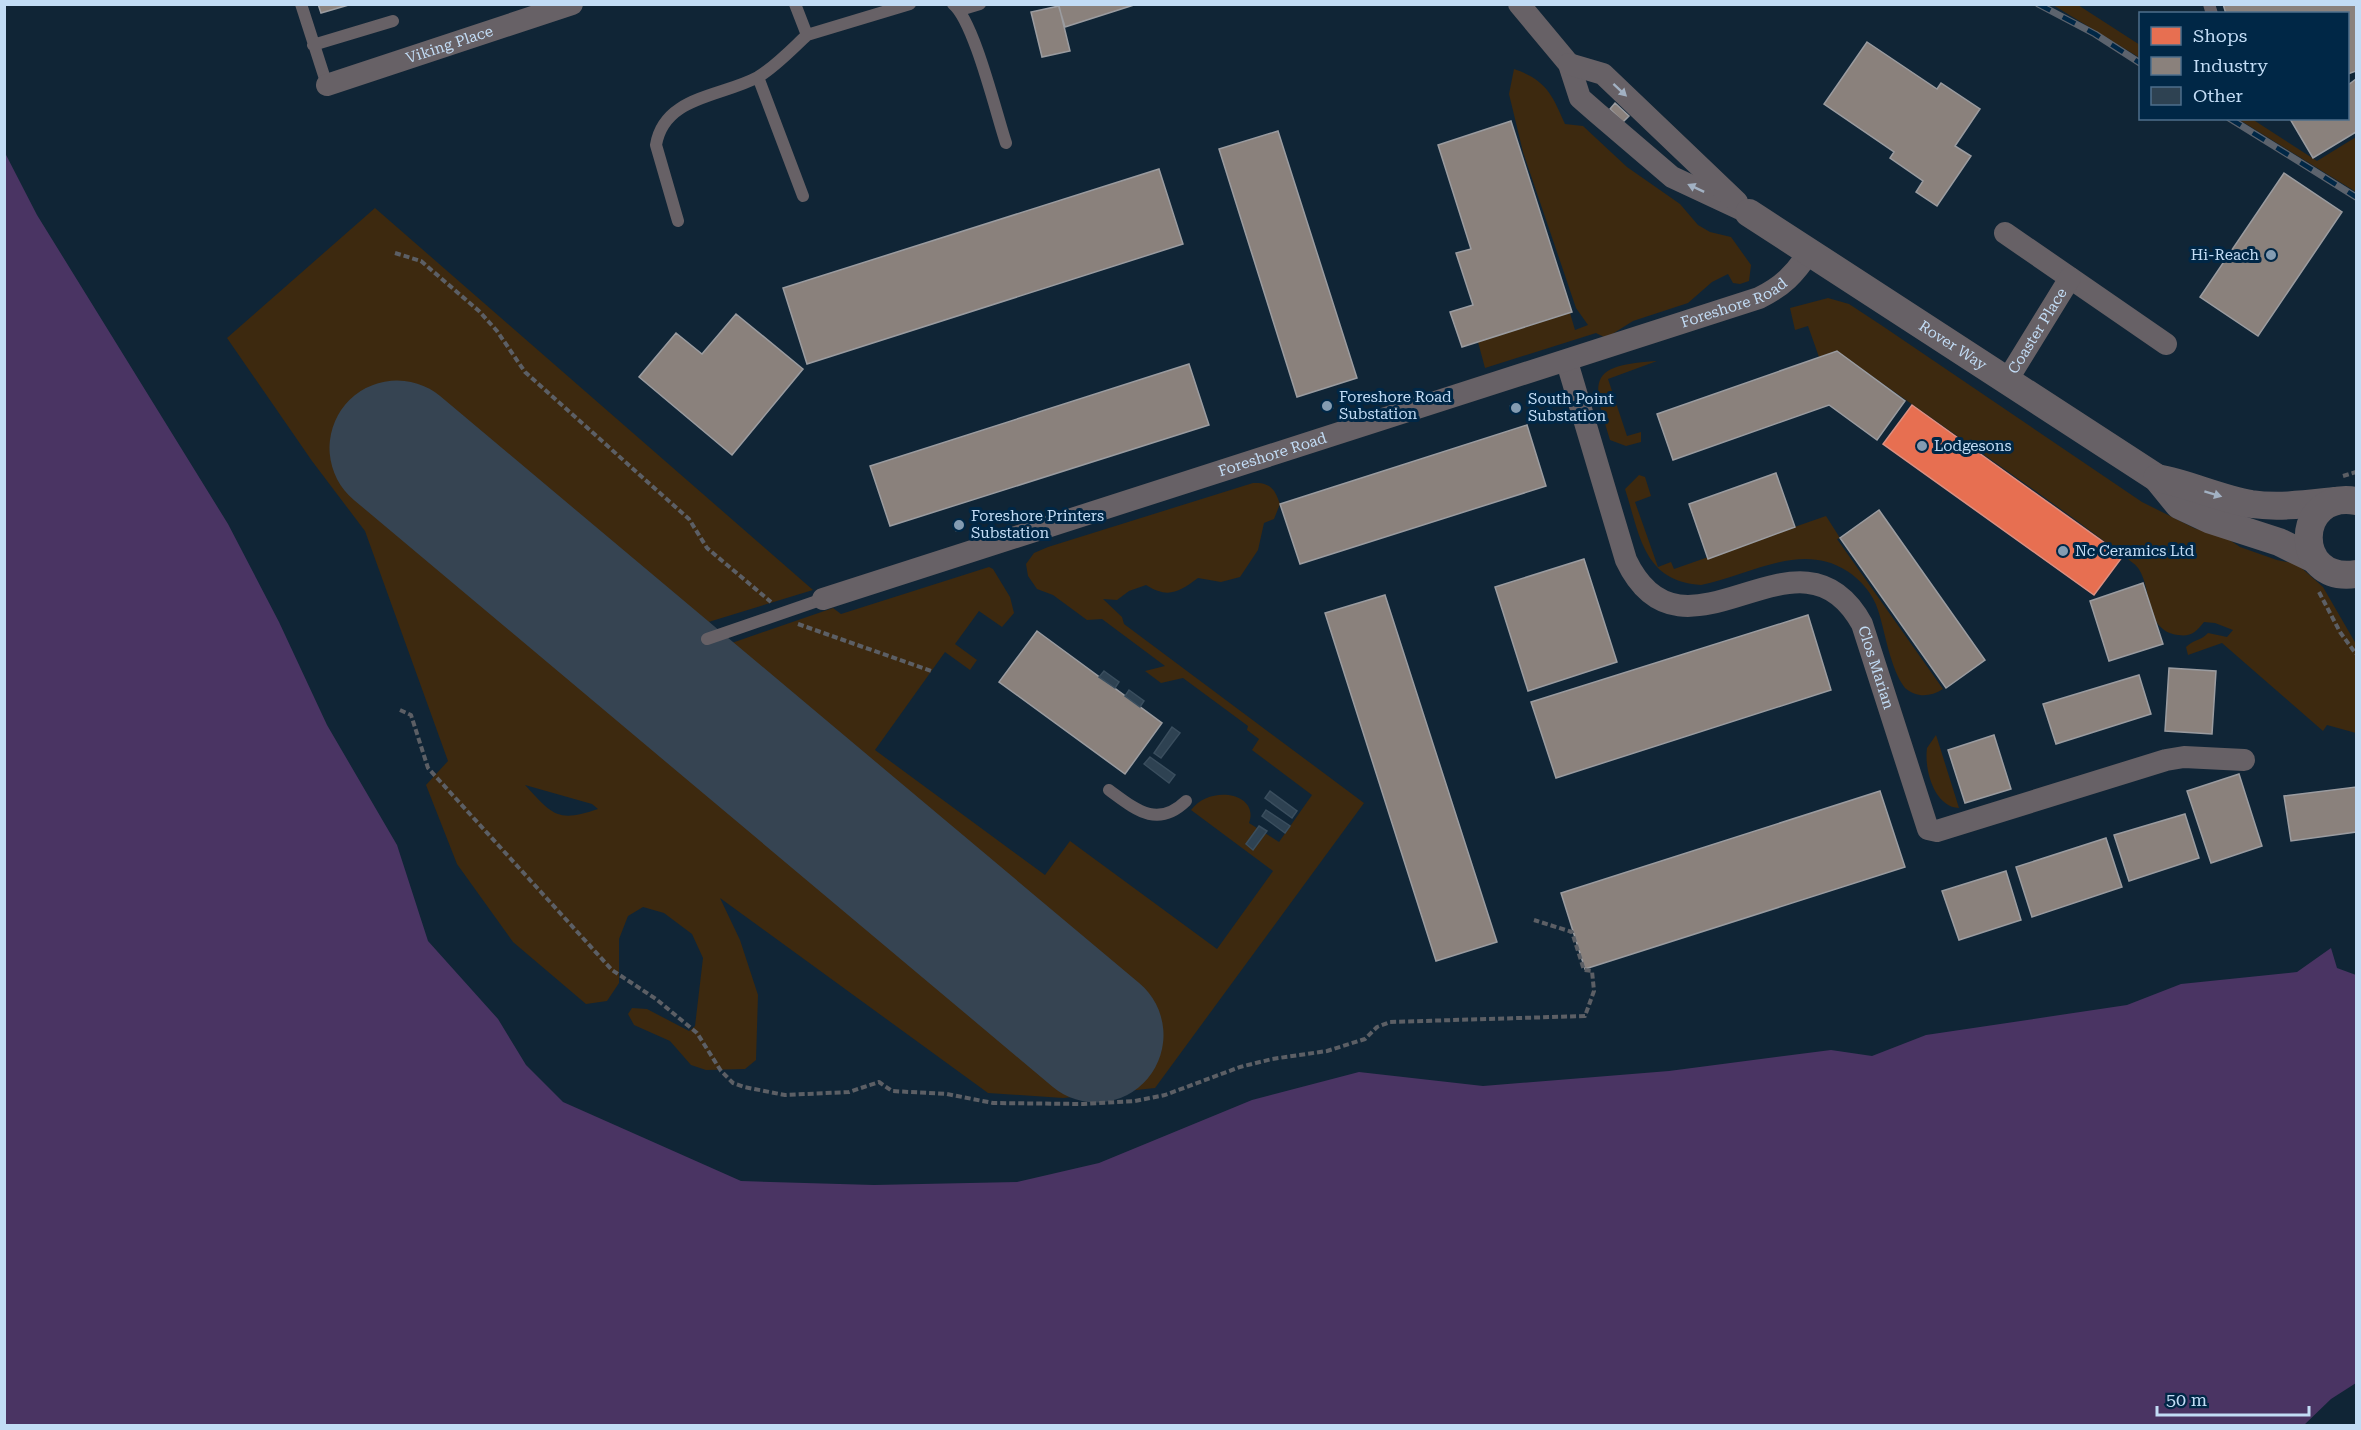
<svg xmlns="http://www.w3.org/2000/svg" width="2361" height="1430" font-family="'Roboto Serif',serif">
<rect width="100%" height="100%" fill="#102536"/>
<path fill="#3d290f" fill-rule="evenodd" d="M2053,5H2078L2140,45V58Z
M1514,69C1546,80 1552,94 1565,124L1583,126L1627,167L1680,204L1698,225L1710,232L1731,237L1751,265L1749,281L1740,284L1733,283L1728,274L1712,282L1688,303L1633,321L1606,338L1596,333L1485,368L1478,342L1570,313L1575,330L1588,325L1576,308L1523,152L1509,94Z
M2238,119H2252L2317,161L2356,137V192Z
M375,208L813,590L702,624L726,645L833,608L841,614L989,567L993,569L1010,597L1014,613L1002,627L979,611L955,644L977,660L970,670L945,652L875,750L1045,875L1070,841L1217,949L1273,871L1191,810C1210,784 1260,793 1249,823L1279,842L1312,795L1252,750L1259,739L1247,730L1248,726L1183,678L1161,683L1145,671L1165,666L1102,619L1087,620L1053,595L1037,589L1028,576L1026,564L1034,553L1048,547L1253,483C1270,482 1275,489 1280,504L1274,519L1264,523L1258,550L1240,577L1221,582L1198,578C1179,592 1168,599 1146,585L1129,591L1117,600L1103,599L1122,617L1124,624L1364,803L1155,1088L1063,1098L988,1093L720,898L740,940L758,995L756,1060L745,1069L706,1070L691,1065L670,1041L634,1025L628,1014L632,1008L647,1009L689,1031L695,1026L703,958L692,934L664,913L643,907L628,916L619,939V983L607,1001L586,1004L513,942L457,864L426,785L448,761L365,531L312,461L227,338ZM525,785L592,804L598,809C557,823 553,815 525,785Z
M1828,298L1849,304L1881,325L2142,502L2196,529L2218,532L2240,547L2277,560L2297,564L2323,587L2356,644V733L2327,725L2323,731L2222,643L2188,655L2186,647C2193,640 2202,640 2208,633L2227,637L2233,630L2215,623L2204,622C2196,632 2191,637 2178,635C2140,630 2155,579 2133,563C2037,489 1935,422 1837,351L1819,357L1808,326L1795,330L1790,308Z
M1657,361L1608,379L1627,436L1641,432V442L1626,446L1610,440C1592,381 1586,365 1657,361Z
M1639,475L1645,477L1651,496L1635,502L1658,567L1671,562L1674,569L1826,516L1840,538L1837,539L1943,689C1930,697 1917,698 1905,688C1890,668 1886,635 1878,610C1873,594 1861,580 1847,571C1800,541 1749,576 1701,585C1643,581 1640,535 1625,489Z
M1936,735L1937,738L1959,808C1934,807 1924,769 1927,748Z"/>
<path fill="#4a3463" d="M4,151L37,215L228,524L279,622L327,725L397,845L428,941L498,1019L526,1065L563,1102L741,1181L874,1185L1017,1182L1099,1163L1252,1100L1359,1072L1483,1086L1669,1071L1831,1050L1872,1056L1926,1035L2127,1005L2181,984L2297,972L2331,948L2337,968L2356,975V1383L2331,1399L2303,1426L5,1425Z"/>
<path fill="#e76f51" stroke="#dc9082" stroke-width="1.5" d="M1912,405L2123,556L2094,595L1883,444Z"/>
<path fill="#8a817c" stroke="#9b9ca0" stroke-width="1.5" d="M318,4H352L321,13Z
M1058,4H1137L1065,27Z
M2223,4H2356V71L2348,74V14H2226Z
M1059,6L1070,51L1042,57L1031,12Z
M1867,42L1937,89L1941,83L1980,109L1955,146L1971,156L1937,206L1916,192L1923,181L1890,158L1894,152L1824,104Z
M2356,79V132L2313,158L2290,119L2348,118V85Z
M1615,103L1629,116L1623,122L1610,109Z
M1511,121L1572,312L1462,347L1450,312L1473,305L1456,253L1471,249L1438,145Z
M1278,131L1357,378L1297,397L1219,149Z
M1159,169L1183,244L807,364L783,288Z
M2284,173L2342,212L2258,336L2200,297Z
M736,314L803,369L732,455L639,377L676,333L702,354Z
M1837,351L1905,401L1877,440L1829,405L1673,460L1657,414Z
M1189,364L1209,425L890,526L870,466Z
M1527,425L1546,486L1300,564L1280,504Z
M1776,473L1795,527L1708,559L1689,504Z
M1879,510L1985,660L1946,688L1840,538Z
M1584,559L1617,662L1528,691L1495,587Z
M2143,583L2163,644L2109,661L2090,601Z
M1385,595L1497,942L1436,961L1325,613Z
M1808,615L1831,690L1556,778L1531,702Z
M1037,631L1162,723L1125,774L999,682Z
M2169,668L2216,671L2212,734L2165,731Z
M2139,675L2151,714L2056,744L2043,704Z
M1994,735L2011,789L1965,803L1948,750Z
M2239,774L2262,846L2211,863L2187,791Z
M2356,787V832L2291,841L2284,796Z
M1880,791L1905,867L1585,969L1561,893Z
M2185,814L2199,858L2129,881L2114,835Z
M2106,838L2122,887L2032,917L2016,867Z
M2006,871L2021,920L1959,940L1942,891Z"/>
<g fill="none" stroke-linecap="round" stroke-linejoin="round">
<path stroke="#364452" stroke-width="135" d="M397,448L1096,1035"/>
</g>
<path fill="#2e4252" stroke="#3a4e5e" stroke-width="1.5" d="M1330,401L1333,408L1324,411L1322,404Z
M1519,403L1521,411L1513,413L1510,406Z
M962,520L964,527L956,531L953,524Z
M1104,671L1119,682L1115,688L1099,677Z
M1129,690L1144,701L1140,707L1125,696Z
M1172,727L1180,733L1161,758L1154,753Z
M1150,757L1175,775L1169,783L1144,764Z
M1270,791L1297,811L1292,818L1265,798Z
M1266,810L1290,826L1285,833L1262,816Z
M1259,826L1267,831L1253,850L1246,844Z"/>
<g fill="none" stroke-linecap="round" stroke-linejoin="round">
<path stroke="#5c5f65" stroke-width="4" stroke-dasharray="6 3" stroke-linecap="butt" d="M395,253L421,261L479,311L497,331L525,372L689,519L707,548L771,602
M2343,476L2356,472
M2319,592L2340,632L2356,654
M798,624L931,671
M400,710L411,715L428,768L612,970L656,999L697,1033L721,1071L733,1083L744,1087L785,1095L849,1092L879,1082L892,1091L947,1094L993,1103L1083,1104L1135,1101L1165,1095L1240,1067L1272,1059L1327,1051L1365,1039L1377,1027L1390,1022L1585,1016L1594,991L1592,971L1584,970L1572,932L1534,920"/>
<path stroke="#676166" stroke-width="12" d="M301,4L327,85
M795,4L807,35L910,4
M953,4C974,21 996,113 1006,143
M2209,4L2212,14
M960,10L980,4
M313,45L393,21
M758,77L803,196
M678,221L656,145C664,96 721,97 758,77C775,67 792,49 807,35
M707,639L823,599
M1109,790C1135,809 1157,829 1186,801"/>
<g stroke="#676166" stroke-width="22">
<path d="M1519,4L1569,64L1580,98L1596,112L1672,177L1749,213"/>
<path d="M1569,64L1603,74L1737,202"/>
<path id="s1" d="M327,85L572,4"/>
<path d="M2005,233L2166,344"/>
<path id="s2" d="M1567,362L1626,560C1684,682 1799,509 1862,624L1928,829L1937,831L2166,760L2184,757L2244,760"/>
<path id="s3" d="M2006,382L2070,278"/>
<path id="s4" d="M823,599L1759,298C1782,287 1795,274 1809,252"/>
</g>
<g stroke="#676166" stroke-width="28">
<path id="s5" d="M1749,213L2157,478L2179,505L2211,520L2279,542L2314,559"/>
<path d="M2157,478C2189,484 2218,498 2251,504C2279,508 2307,504 2335,501"/>
<path d="M2356,501C2294,490 2292,584 2356,574"/>
</g>
<g stroke="#5c636d" stroke-width="7">
<path id="rail" d="M2038,4L2095,34L2140,63
M2229,118L2356,197"/>
</g>
<use href="#rail" stroke="#002746" stroke-width="4.5" stroke-dasharray="14" stroke-linecap="butt"/>
</g>
<defs><path id="oneway-solid" d="M-6-.8H1V-3.2L6.5 0L1 3.2V.8H-6Z" transform="scale(1.5)"/></defs>
<g fill="#a2b1c3">
<use href="#oneway-solid" transform="translate(1620 90) rotate(43)"/>
<use href="#oneway-solid" transform="translate(1696 188) rotate(-155)"/>
<use href="#oneway-solid" transform="translate(2213 494) rotate(17)"/>
</g>
<g fill="#849cb2" stroke="#002746" stroke-width="2">
<circle cx="2271" cy="255" r="6"/>
<circle cx="1327" cy="406" r="6"/>
<circle cx="1516" cy="408" r="6"/>
<circle cx="1922" cy="446" r="6"/>
<circle cx="959" cy="525" r="6"/>
<circle cx="2063" cy="551" r="6"/>
</g>
<g text-anchor="middle" stroke-width="6" stroke-linejoin="round" paint-order="stroke">
<g font-size="15" fill="#c2dcf5" stroke="#002746">
<text dy="5" stroke="none"><textPath href="#s1" startOffset="129">Viking Place</textPath></text>
<text dy="5" stroke="none"><textPath href="#s4" startOffset="958">Foreshore Road</textPath></text>
<text dy="5" stroke="none"><textPath href="#s3" startOffset="60">Coaster Place</textPath></text>
<text dy="5" stroke="none"><textPath href="#s5" startOffset="243">Rover Way</textPath></text>
<text dy="5" stroke="none"><textPath href="#s4" startOffset="472">Foreshore Road</textPath></text>
<text dy="5" stroke="none"><textPath href="#s2" startOffset="528">Clos Marian</textPath></text>
</g>
<g font-size="15" fill="#c2dcf5" stroke="#002746" text-anchor="start">
<text x="2259" y="260" text-anchor="end">Hi-Reach</text>
<text x="1339" y="402">Foreshore Road<tspan x="1339" dy="17">Substation</tspan></text>
<text x="1528" y="404">South Point<tspan x="1528" dy="17">Substation</tspan></text>
<text x="1934" y="451">Lodgesons</text>
<text x="971" y="521">Foreshore Printers<tspan x="971" dy="17">Substation</tspan></text>
<text x="2075" y="556">Nc Ceramics Ltd</text>
</g>
</g>
<rect width="2361" height="1430" fill="none" stroke="#c2dcf5" stroke-width="12"/>
<rect x="2139" y="12" width="210" height="108" fill="#002746" stroke="#4e6f8c" stroke-width="1.5"/>
<rect x="2151" y="27" width="30" height="18" fill="#e76f51" stroke="#4e6f8c" stroke-width="1.5"/>
<text x="2193" y="42" font-size="18" fill="#c2dcf5">Shops</text>
<rect x="2151" y="57" width="30" height="18" fill="#8a817c" stroke="#4e6f8c" stroke-width="1.5"/>
<text x="2193" y="72" font-size="18" fill="#c2dcf5">Industry</text>
<rect x="2151" y="87" width="30" height="18" fill="#2e4252" stroke="#4e6f8c" stroke-width="1.5"/>
<text x="2193" y="102" font-size="18" fill="#c2dcf5">Other</text>
<path d="M2157 1406v9h152v-9" fill="none" stroke="#c2dcf5" stroke-width="3"/>
<text x="2166" y="1406" font-size="18" fill="#c2dcf5" stroke="#002746" stroke-width="4.5" paint-order="stroke">50 m</text>
</svg>
